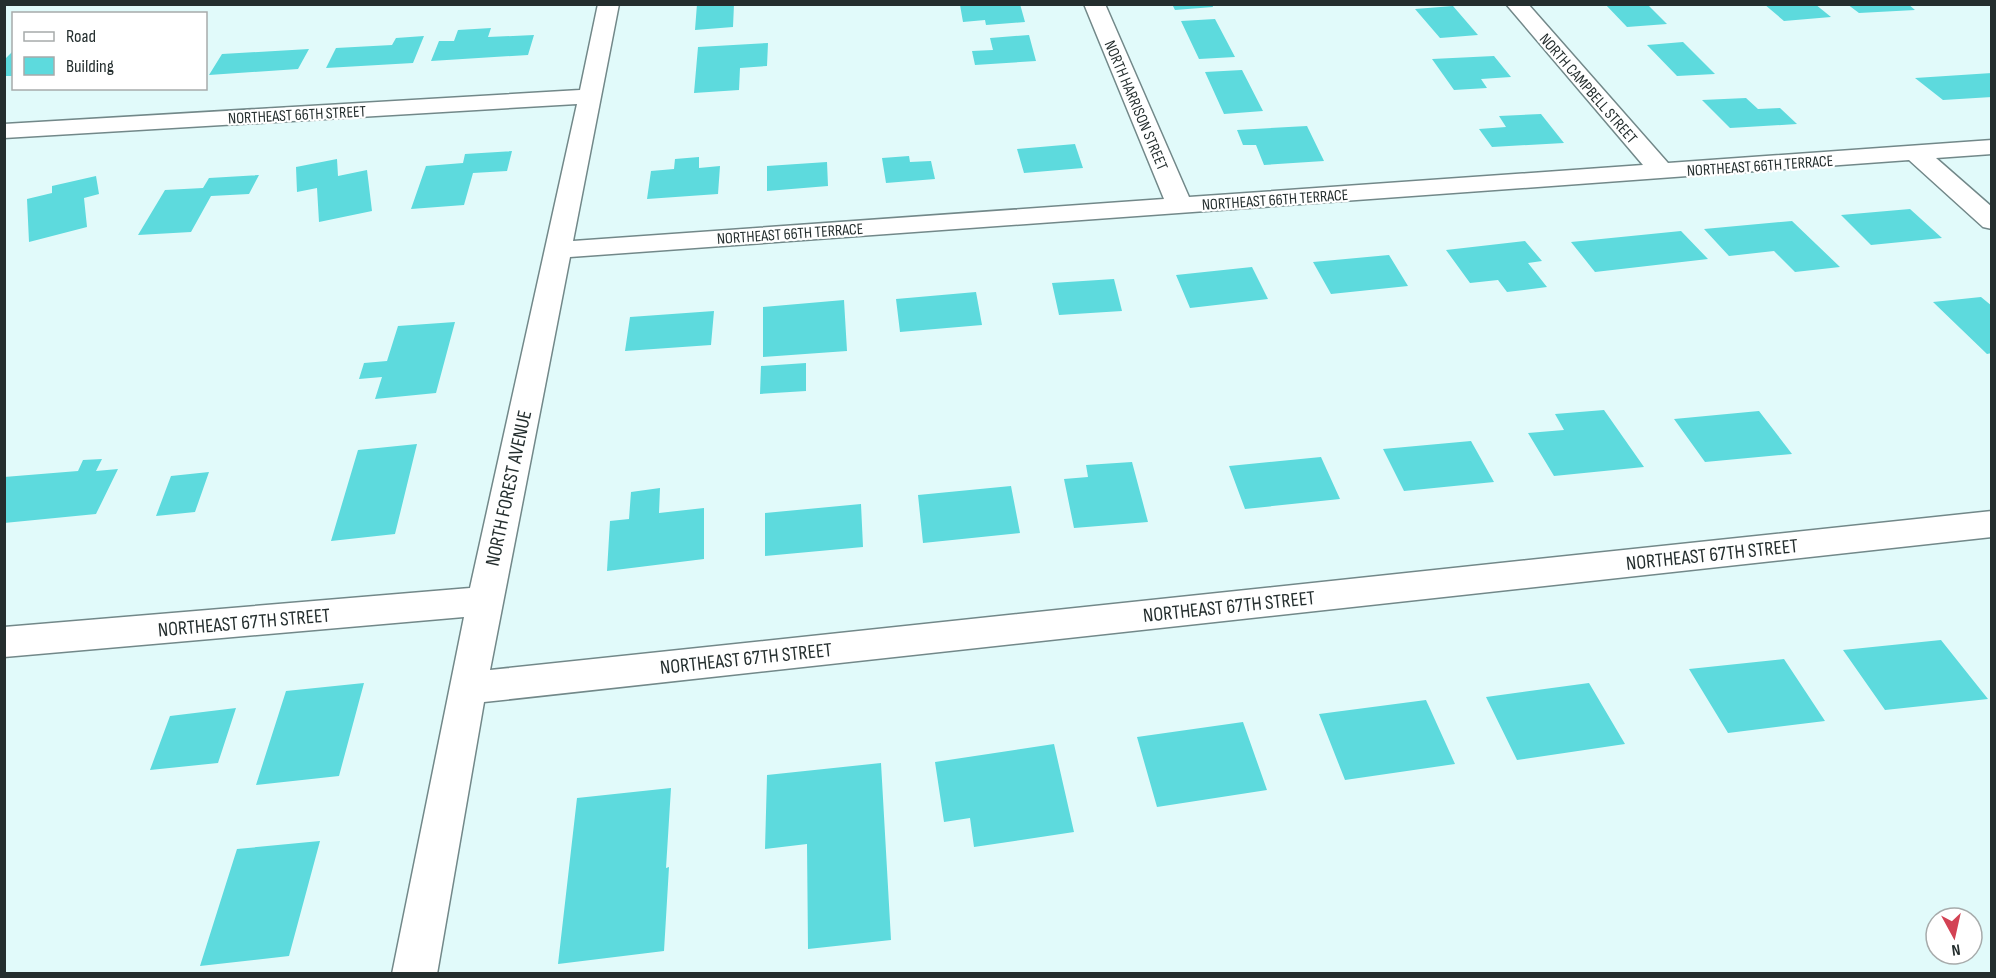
<svg xmlns="http://www.w3.org/2000/svg" width="1996" height="978" font-family="'Sofia Sans Condensed',sans-serif">
<rect width="100%" height="100%" fill="#e1fafa"/>
<path fill="#5ddadd" d="M697,4H734L733,27L695,30Z
M977,4H1020L1025,22L986,25L985,20L963,22L960,5Z
M1172,4H1212L1213,7L1175,10Z
M1605,4H1647L1667,24L1627,27Z
M1764,4H1815L1831,17L1784,21Z
M1847,4H1908L1915,10L1859,13Z
M1453,6L1478,35L1440,38L1415,9Z
M1215,19L1235,57L1199,59L1181,21Z
M491,28L488,37L534,35L528,55L431,61L439,41H454L458,30Z
M1029,35L1036,61L975,65L972,51L993,50L990,38Z
M424,36L413,63L326,68L336,48L392,45L396,38Z
M1683,42L1715,74L1677,76L1647,45Z
M768,43L767,66L740,68L739,90L694,93L698,47Z
M309,49L298,69L209,75L222,54Z
M14,50V76H4V60Z
M1494,56L1511,77L1481,79L1487,88L1454,90L1432,59Z
M1242,70L1263,111L1224,114L1205,72Z
M1992,73V97L1943,100L1915,78Z
M1746,98L1758,109L1780,108L1797,124L1730,128L1702,100Z
M1541,114L1564,143L1492,147L1479,129L1506,127L1499,116Z
M1307,126L1324,161L1264,165L1256,145H1243L1237,130Z
M1075,144L1083,168L1024,173L1017,149Z
M512,151L507,171L473,173L464,205L411,209L426,166L463,163L465,154Z
M909,156L910,162L931,161L935,179L886,183L882,158Z
M699,157V168L720,166L718,194L647,199L651,171L674,169L675,159Z
M337,159L338,176L367,170L372,211L319,222L317,188L297,192L296,167Z
M827,162L828,186L767,191V166Z
M259,175L249,194L211,196L191,232L138,235L165,190L203,188L209,178Z
M96,176L99,194L84,198L87,227L29,242L27,199L52,193V186Z
M1910,209L1942,238L1871,245L1841,215Z
M1792,221L1840,267L1795,272L1774,251L1729,256L1704,229Z
M1681,231L1708,259L1595,272L1571,242Z
M1525,241L1542,261L1528,263L1547,287L1507,292L1498,280L1470,283L1446,250Z
M1389,255L1408,286L1331,294L1313,262Z
M1252,267L1268,299L1190,308L1176,275Z
M1114,279L1122,311L1059,315L1052,283Z
M976,292L982,325L900,332L896,299Z
M1981,297L1992,306V353L1987,354L1933,302Z
M844,300L847,351L763,357V307Z
M714,311L711,345L625,351L630,317Z
M455,322L436,393L375,399L382,377L359,379L364,363L387,361L398,326Z
M806,363V391L760,394L761,366Z
M1604,410L1644,467L1554,476L1528,433L1564,430L1555,414Z
M1759,411L1792,454L1705,462L1674,419Z
M1471,441L1494,482L1404,491L1383,449Z
M417,444L395,534L331,541L358,450Z
M1321,457L1340,499L1245,509L1229,466Z
M102,459L96,471L118,469L96,514L4,523V477L78,471L83,460Z
M1132,462L1148,522L1074,528L1064,479L1088,477L1086,465Z
M209,472L195,512L156,516L171,476Z
M1011,486L1020,533L923,543L918,495Z
M660,488L659,513L704,508V559L607,571L610,521L629,519L631,492Z
M861,504L863,547L765,556V513Z
M1941,640L1988,699L1885,710L1843,650Z
M1784,659L1825,721L1728,733L1689,669Z
M364,683L339,776L256,785L286,691Z
M1589,683L1625,744L1517,760L1486,697Z
M1426,700L1455,764L1345,780L1319,714Z
M236,708L218,763L150,770L170,716Z
M1243,722L1267,790L1157,807L1137,737Z
M1054,744L1074,832L974,847L970,818L944,822L935,762Z
M881,763L891,940L808,949L807,844L765,849L767,775Z
M671,788L666,868L669,867L664,951L558,964L577,798Z
M320,841L289,956L200,966L237,849Z"/>
<g fill="none" stroke-linecap="round" stroke-linejoin="round">
<g stroke="#728889" stroke-width="3">
<path id="minor" d="M598,4H619L573,241L1164,199L1084,4H1105L1189,197L1643,165L1506,4H1528L1668,163L1992,140V154L1936,158L1992,207V229L1983,227L1909,160L570,257L490,670L1992,511V537L484,702L437,974H392L464,617L4,657V627L470,588L577,104L4,138V124L580,90Z"/>
</g>
<use href="#minor" fill="#fff" fill-rule="evenodd"/>
</g>
<g text-anchor="middle" stroke-width="4.5" stroke-linejoin="round" paint-order="stroke">
<g font-size="16" fill="#242e2e" stroke="#fff">
<text transform="translate(1589 88) rotate(49)" y="6">NORTH CAMPBELL STREET</text>
<text transform="translate(1137 105) rotate(67)" y="6">NORTH HARRISON STREET</text>
<text transform="translate(297 114) rotate(-3)" y="6">NORTHEAST 66TH STREET</text>
<text transform="translate(1760 165) rotate(-4)" y="6">NORTHEAST 66TH TERRACE</text>
<text transform="translate(1275 199) rotate(-4)" y="6">NORTHEAST 66TH TERRACE</text>
<text transform="translate(790 233) rotate(-4)" y="6">NORTHEAST 66TH TERRACE</text>
</g>
<g font-size="20" fill="#242e2e" stroke="#fff">
<text transform="translate(508 488) rotate(-78)" y="7">NORTH FOREST AVENUE</text>
<text transform="translate(1712 554) rotate(-6)" y="7">NORTHEAST 67TH STREET</text>
<text transform="translate(1229 606) rotate(-6)" y="7">NORTHEAST 67TH STREET</text>
<text transform="translate(244 622) rotate(-5)" y="7">NORTHEAST 67TH STREET</text>
<text transform="translate(746 658) rotate(-6)" y="7">NORTHEAST 67TH STREET</text>
</g>
</g>
<rect width="1996" height="978" fill="none" stroke="#242e2e" stroke-width="12"/>
<rect x="12" y="12" width="195" height="78" fill="#ffffff" stroke="#a7abab" stroke-width="1.5"/>
<rect x="24" y="32" width="30" height="9" fill="#ffffff" stroke="#a7abab" stroke-width="1.5"/>
<text x="66" y="42" font-size="18" fill="#242e2e">Road</text>
<rect x="24" y="57" width="30" height="18" fill="#5ddadd" stroke="#a7abab" stroke-width="1.5"/>
<text x="66" y="72" font-size="18" fill="#242e2e">Building</text>
<g transform="translate(1954 936) rotate(172)"><circle r="28" fill="#ffffff" stroke="#a7abab" stroke-width="1.5"/>
<path d="M0-4.5L10 22L0 15L-10 22Z" fill="#d34254"/>
<text y="-9" font-size="16" font-weight="bold" text-anchor="middle" fill="#242e2e">N</text>
</g>
</svg>
